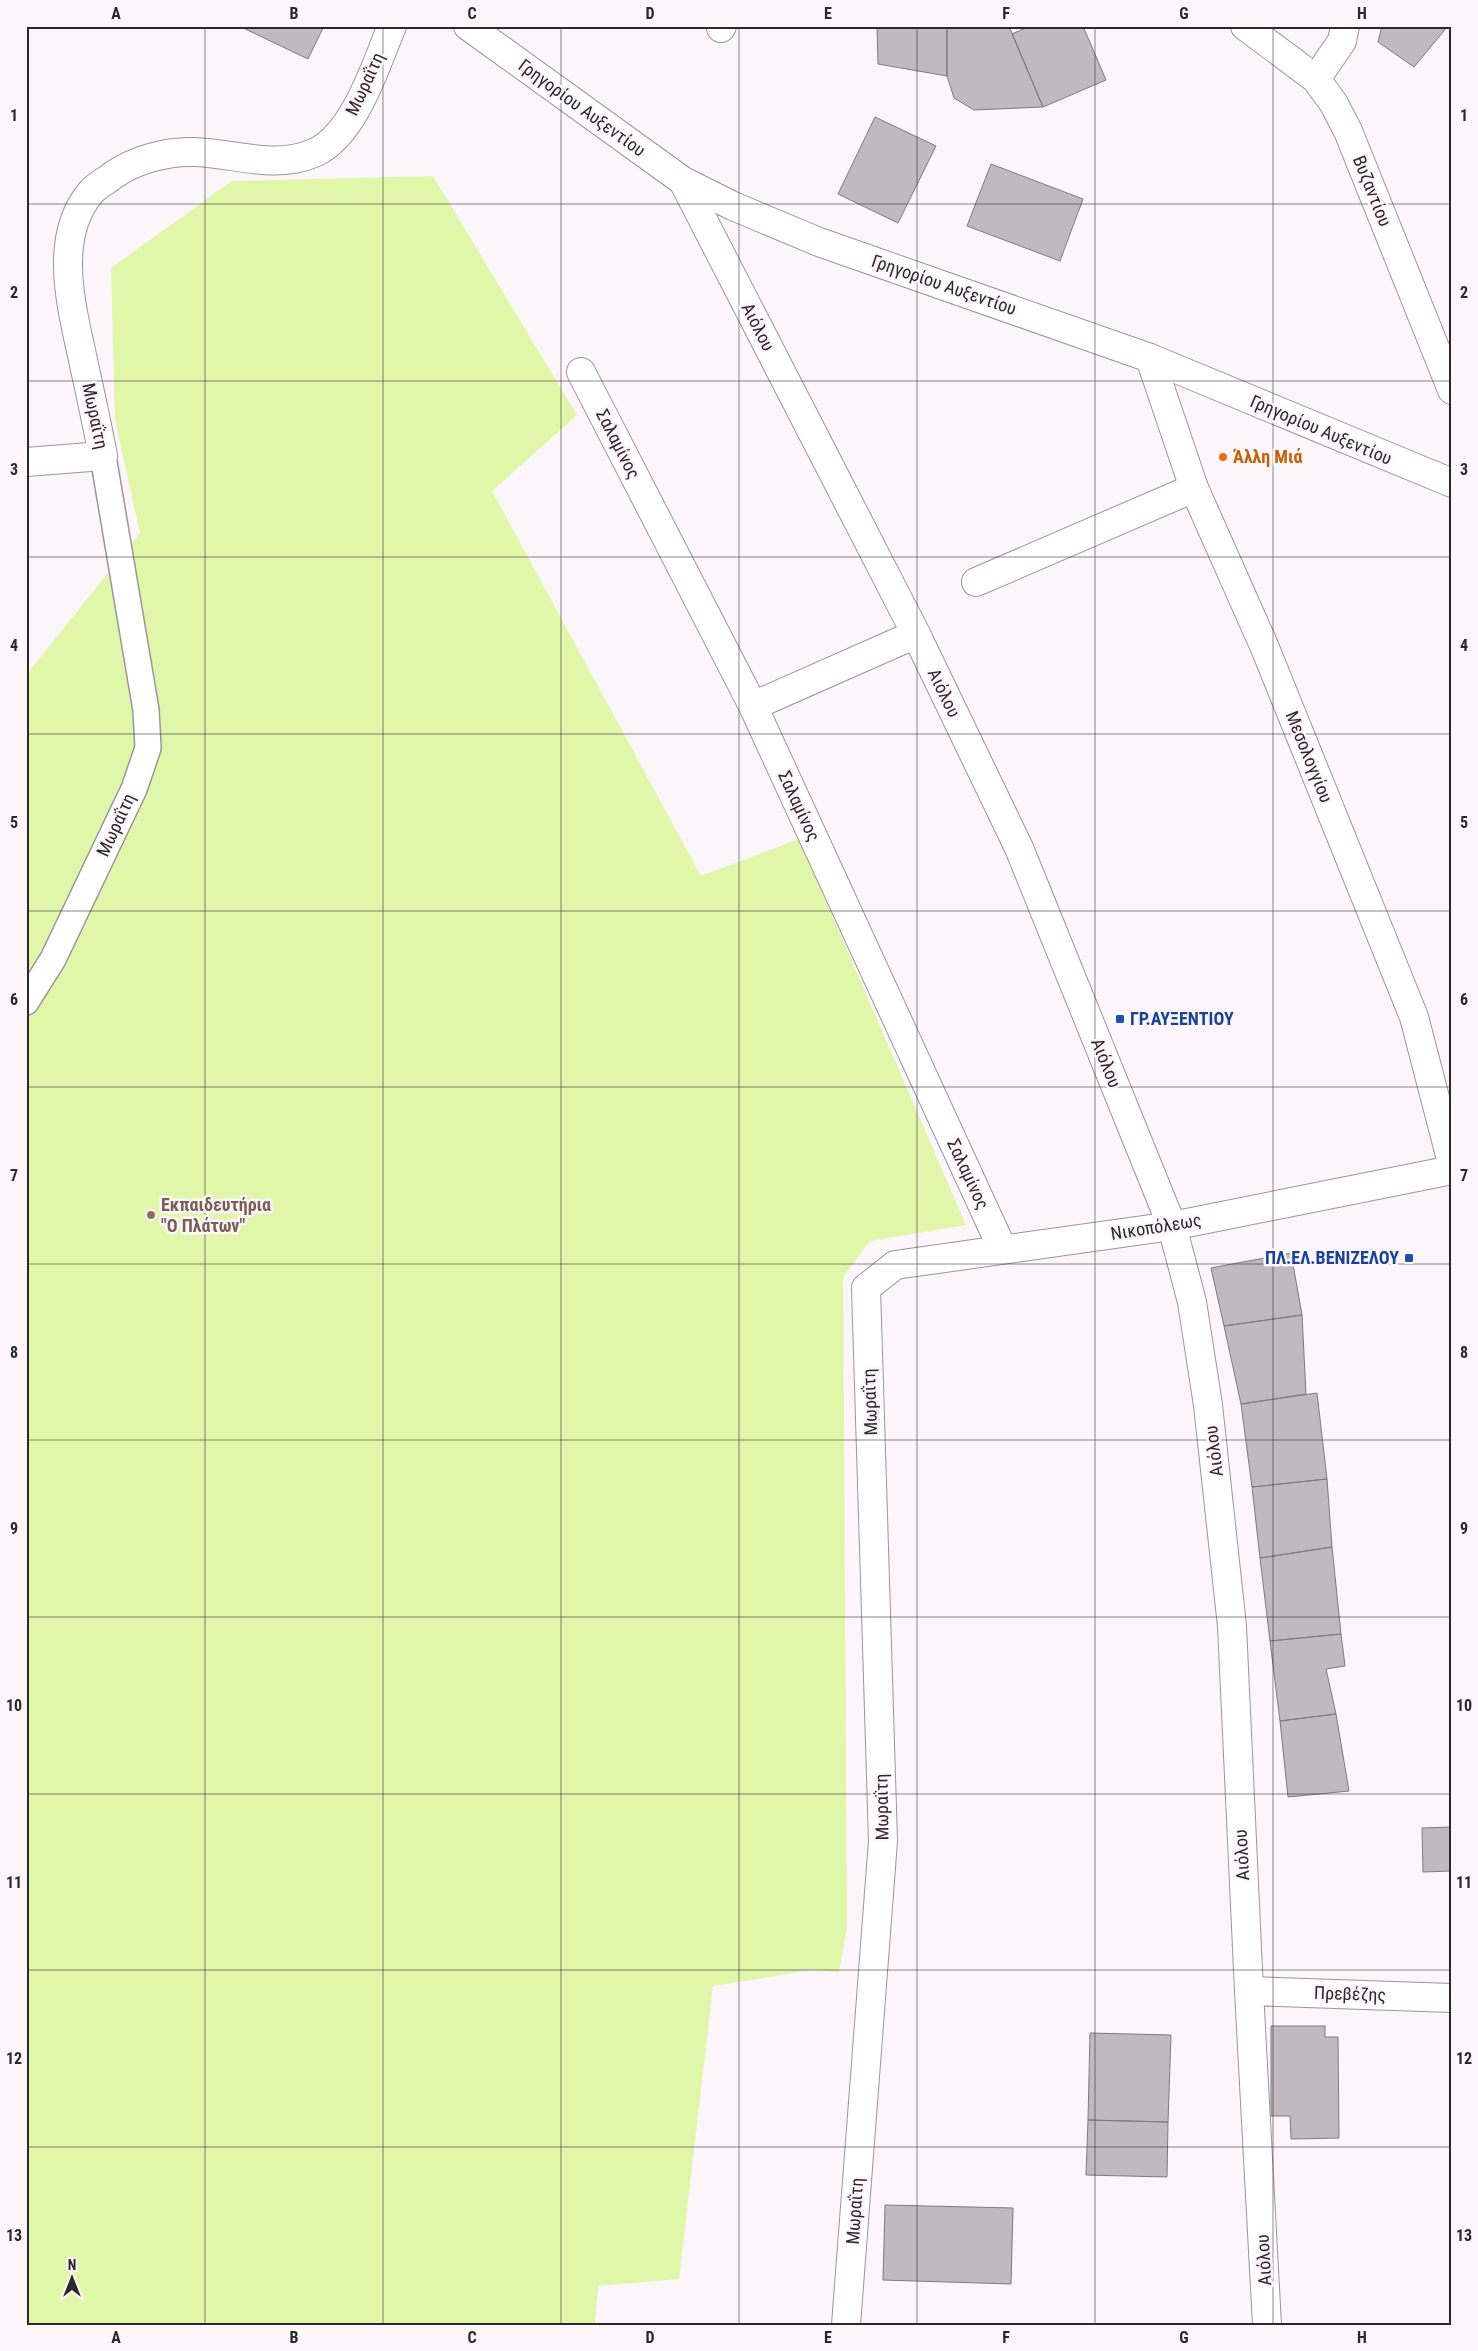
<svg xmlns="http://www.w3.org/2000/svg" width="1478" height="2351" font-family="'Roboto Condensed',sans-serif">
<rect width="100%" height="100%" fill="#fcf6fb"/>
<path fill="#e0f6a9" d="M433,176L577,415L492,491L701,876L799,839L966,1225L870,1241L843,1277L847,1927L839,1972L811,1970L713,1986L679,2279L598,2286L595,2325H26V675L140,533L115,420L111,268L232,181Z"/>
<path fill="#bfbabe" stroke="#7f7a7f" d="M239,26H324L308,59Z
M877,26H947V76L878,64Z
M947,26H1009L1043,107L974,110L954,98L947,76Z
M1030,26H1083L1106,80L1043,107L1012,34Z
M1382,26H1448L1414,67L1378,42Z
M875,117L936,146L898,223L838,194Z
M991,164L1083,199L1060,261L967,226Z
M1291,1253L1302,1315L1224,1326L1211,1268Z
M1302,1315L1306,1394L1241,1404L1224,1326Z
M1317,1393L1327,1479L1252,1487L1241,1404Z
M1327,1479L1332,1547L1260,1558L1252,1487Z
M1332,1547L1341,1634L1270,1641L1260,1558Z
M1341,1634L1345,1666L1326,1669L1336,1714L1280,1721L1270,1641Z
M1336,1714L1349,1791L1288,1797L1280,1721Z
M1452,1827V1871L1423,1872L1422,1828Z
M1271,2026H1325V2037H1338L1339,2138L1291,2139L1290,2116H1271Z
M1090,2033L1171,2035L1168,2122L1088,2120Z
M1088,2120L1168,2122L1167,2177L1086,2175Z
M885,2205L1013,2208L1011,2284L883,2280Z"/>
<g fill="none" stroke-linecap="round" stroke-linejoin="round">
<g stroke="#9a9599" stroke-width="28">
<path id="lane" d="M26,1002L53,959L134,789L148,748L146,710L103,456"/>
</g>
<g stroke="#9a9599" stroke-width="30">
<path id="street" d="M1245,26L1316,79L1334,104L1348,131L1452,390
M721,28L722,26
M1316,79L1342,41L1345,26
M683,181L916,634L1019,848L1172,1226L1192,1302L1208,1405L1232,1626L1249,1991L1267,2325
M1150,358L1452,483
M581,372L753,706L1002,1248
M26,462L103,456C97,424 90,392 83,360C72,308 52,238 91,192C96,186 106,181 112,176C134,160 167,151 194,152C235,153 274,170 314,153C355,135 376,64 392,26
M976,582L1194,488
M753,706L916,634
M1249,1991L1452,1998
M846,2325L883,1841L866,1288L895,1265L1172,1226L1452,1170"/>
</g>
<g stroke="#9a9599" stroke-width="30">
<path id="secondary" d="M468,26L683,181L733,206L819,242L1150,358L1194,488L1265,648L1414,1017L1452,1163"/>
</g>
<use href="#lane" stroke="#fff" stroke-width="25"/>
<use href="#street" stroke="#fff" stroke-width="28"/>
<use href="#secondary" stroke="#fff" stroke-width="28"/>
</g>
<path fill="none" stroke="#2a282a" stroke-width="1" stroke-opacity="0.55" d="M205,26V2325M383,26V2325M561,26V2325M739,26V2325M917,26V2325M1095,26V2325M1273,26V2325M26,204H1452M26,381H1452M26,557H1452M26,734H1452M26,911H1452M26,1087H1452M26,1264H1452M26,1440H1452M26,1617H1452M26,1794H1452M26,1970H1452M26,2147H1452"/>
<circle fill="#e8710a" stroke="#fcf6fb" stroke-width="2" cx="1223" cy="457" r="5"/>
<g fill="#1a4fb4" stroke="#fcf6fb" stroke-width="2">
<rect x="1115" y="1014" width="10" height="10" rx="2.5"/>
<rect x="1404" y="1253" width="10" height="10" rx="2.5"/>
</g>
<circle fill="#8d6e63" stroke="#fcf6fb" stroke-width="2" cx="151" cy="1215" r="5"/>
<g text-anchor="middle" stroke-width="5" stroke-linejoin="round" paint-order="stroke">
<g font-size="18" fill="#2a282a" stroke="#fcf6fb">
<text transform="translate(365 84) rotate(-65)" y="6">Μωραΐτη</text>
<text transform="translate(582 108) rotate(36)" y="6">Γρηγορίου Αυξεντίου</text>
<text transform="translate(1372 191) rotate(68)" y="6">Βυζαντίου</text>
<text transform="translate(944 285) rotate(19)" y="6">Γρηγορίου Αυξεντίου</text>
<text transform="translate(758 327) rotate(63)" y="6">Αιόλου</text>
<text transform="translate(95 416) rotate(78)" y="6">Μωραΐτη</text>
<text transform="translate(1321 430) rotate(23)" y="6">Γρηγορίου Αυξεντίου</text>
<text transform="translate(618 444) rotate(63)" y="6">Σαλαμίνος</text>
<text transform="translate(944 693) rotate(64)" y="6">Αιόλου</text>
<text transform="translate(1309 757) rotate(68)" y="6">Μεσολογγίου</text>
<text transform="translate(799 806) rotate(65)" y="6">Σαλαμίνος</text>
<text transform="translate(116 825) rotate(-65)" y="6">Μωραΐτη</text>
<text transform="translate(1106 1063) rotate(68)" y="6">Αιόλου</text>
<text transform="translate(968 1174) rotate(65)" y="6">Σαλαμίνος</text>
<text transform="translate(1156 1227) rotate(-9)" y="6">Νικοπόλεως</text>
<text transform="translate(870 1402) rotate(-92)" y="6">Μωραΐτη</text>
<text transform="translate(1214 1451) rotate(-97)" y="6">Αιόλου</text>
<text transform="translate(882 1807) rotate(-91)" y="6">Μωραΐτη</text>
<text transform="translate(1242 1855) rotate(-93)" y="6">Αιόλου</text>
<text transform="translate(1350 1994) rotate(2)" y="6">Πρεβέζης</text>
<text transform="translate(855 2211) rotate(-86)" y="6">Μωραΐτη</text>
<text transform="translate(1264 2260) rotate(-93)" y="6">Αιόλου</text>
</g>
<g font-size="18" font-weight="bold" fill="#c56008" stroke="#fcf6fb" text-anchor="start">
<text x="1233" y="463">Άλλη Μιά</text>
</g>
<g font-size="18" font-weight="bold" fill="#164399" stroke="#fcf6fb" text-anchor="start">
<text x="1130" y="1025">ΓΡ.ΑΥΞΕΝΤΙΟΥ</text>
<text x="1399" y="1264" text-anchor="end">ΠΛ.ΕΛ.ΒΕΝΙΖΕΛΟΥ</text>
</g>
<g font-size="18" font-weight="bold" fill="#785e54" stroke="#fcf6fb" text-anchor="start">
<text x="161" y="1211">Εκπαιδευτήρια<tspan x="161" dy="21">"Ο Πλάτων"</tspan></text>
</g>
</g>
<rect width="1478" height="2351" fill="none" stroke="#fcf6fb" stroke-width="55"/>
<g transform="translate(72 2278)" stroke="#fcf6fb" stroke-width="4" paint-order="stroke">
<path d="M0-4L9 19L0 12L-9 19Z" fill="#2a282a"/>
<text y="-8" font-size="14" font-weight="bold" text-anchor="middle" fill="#2a282a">N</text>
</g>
<rect x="28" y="28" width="1422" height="2296" fill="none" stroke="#2a282a" stroke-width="2"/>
<g font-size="16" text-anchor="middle" font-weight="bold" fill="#2a282a">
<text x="116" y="19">A</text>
<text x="294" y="19">B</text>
<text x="472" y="19">C</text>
<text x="650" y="19">D</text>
<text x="828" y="19">E</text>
<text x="1006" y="19">F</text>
<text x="1184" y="19">G</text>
<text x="1362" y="19">H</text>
<text x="14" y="121">1</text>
<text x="1464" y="121">1</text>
<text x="14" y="298">2</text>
<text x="1464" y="298">2</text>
<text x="14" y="475">3</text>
<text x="1464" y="475">3</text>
<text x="14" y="651">4</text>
<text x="1464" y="651">4</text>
<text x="14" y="828">5</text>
<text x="1464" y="828">5</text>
<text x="14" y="1005">6</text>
<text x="1464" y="1005">6</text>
<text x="14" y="1181">7</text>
<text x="1464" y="1181">7</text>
<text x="14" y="1358">8</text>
<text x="1464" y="1358">8</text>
<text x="14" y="1534">9</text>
<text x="1464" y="1534">9</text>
<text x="14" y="1711">10</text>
<text x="1464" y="1711">10</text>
<text x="14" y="1888">11</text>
<text x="1464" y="1888">11</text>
<text x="14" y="2064">12</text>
<text x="1464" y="2064">12</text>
<text x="14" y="2241">13</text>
<text x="1464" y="2241">13</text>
<text x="116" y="2343">A</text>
<text x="294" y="2343">B</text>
<text x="472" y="2343">C</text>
<text x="650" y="2343">D</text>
<text x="828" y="2343">E</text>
<text x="1006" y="2343">F</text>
<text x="1184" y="2343">G</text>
<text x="1362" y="2343">H</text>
</g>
</svg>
